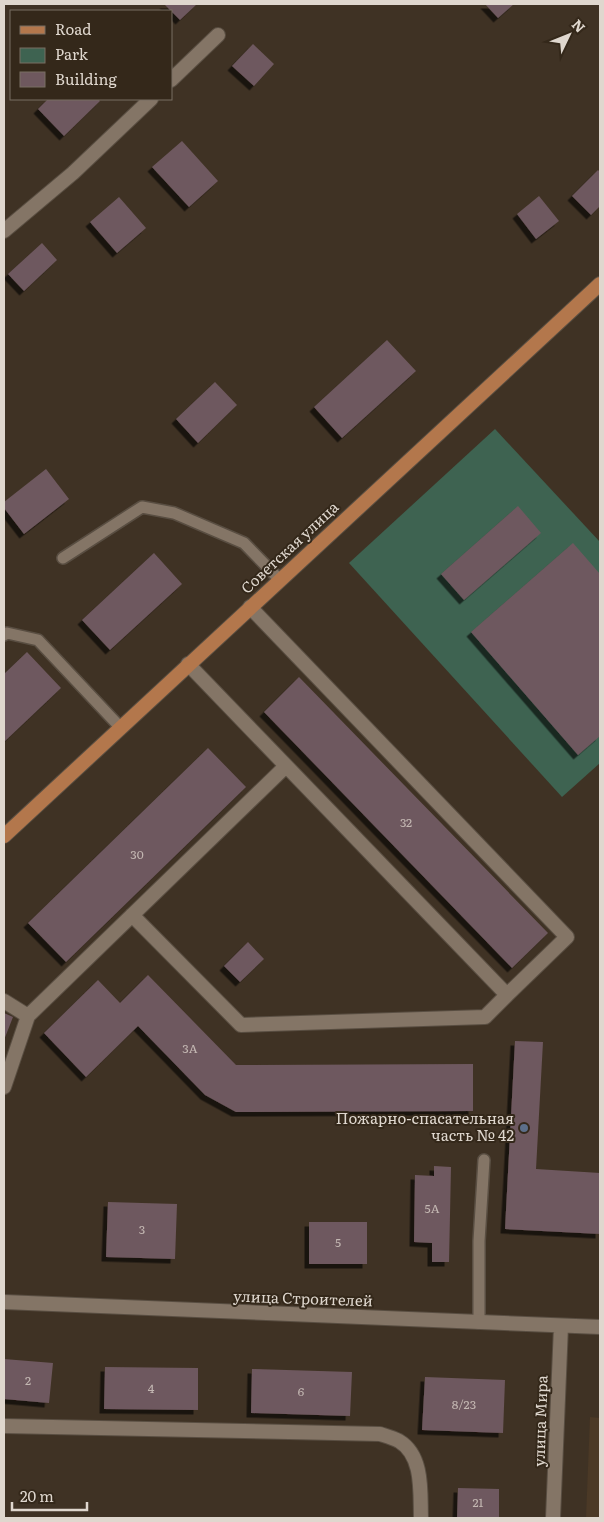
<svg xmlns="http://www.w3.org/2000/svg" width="604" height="1522" font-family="Literata,serif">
<defs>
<filter id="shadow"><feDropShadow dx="-4.5" dy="4.5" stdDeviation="0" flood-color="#0009"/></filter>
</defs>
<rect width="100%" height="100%" fill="#3f3224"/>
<path fill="#4b3926" d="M590,1417L600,1418V1518H586Z"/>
<path fill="#3e6351" d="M495,429L600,542V763L562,797L349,563Z"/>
<path fill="#6e585e" filter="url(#shadow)" d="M164,4H197L180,20Z
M485,4H514L498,18Z
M253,44L274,64L254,86L232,66Z
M48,99H98L100,101L64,136L38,109Z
M182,141L218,181L189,207L152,167Z
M598,170L600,172V206L591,215L572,196Z
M539,196L559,221L536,239L517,214Z
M119,197L146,228L117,253L90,222Z
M42,243L57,260L24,291L8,274Z
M387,340L416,371L342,438L314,407Z
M215,382L237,405L198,443L176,419Z
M46,469L69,499L24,534L4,508V502Z
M518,506L541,533L464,600L441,574Z
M573,543L600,574V736L578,755L471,632Z
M154,553L182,584L110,650L82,620Z
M27,652L61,688L4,742V674Z
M299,677L548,933L512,968L264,712Z
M208,748L246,787L66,962L28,923Z
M248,942L264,959L240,982L224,966Z
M148,975L236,1065L473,1064V1111L236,1112L205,1095L138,1026L86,1077L44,1033L98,980L120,1003Z
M4,1013L13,1017L4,1040Z
M515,1041L543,1042L536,1169L600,1173V1234L505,1229Z
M434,1166L451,1167L449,1262H432V1243L414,1242L415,1175L434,1176Z
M108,1202L177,1204L175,1259L106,1257Z
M309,1222H367V1264H309Z
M4,1359L53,1363L49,1403L4,1399Z
M105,1367L198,1368V1410L104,1409Z
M252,1369L352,1372L350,1416L251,1413Z
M425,1377L505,1380L503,1433L422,1430Z
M458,1488L499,1489V1518H457Z"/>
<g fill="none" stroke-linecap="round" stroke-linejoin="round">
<g stroke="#594e42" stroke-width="14">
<path id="service" d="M63,558L142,507L174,513L244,543L280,580
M4,635L7,633L38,640L120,727
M479,1323V1241L484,1160"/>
</g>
<g stroke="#594e42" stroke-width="16">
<path id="minor" d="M171,80L218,35
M4,231L73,173L151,99
M188,664L507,995L567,937L250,607
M132,915L241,1025L485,1017L507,995
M4,1001L28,1016
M4,1087L28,1016L285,767
M4,1302L600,1327
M4,1426L380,1434C386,1436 393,1438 399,1441C424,1456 420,1493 421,1518
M553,1518L561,1326"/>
</g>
<g stroke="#594e42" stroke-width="16">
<path id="primary" d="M4,836L600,284"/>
</g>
<use href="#service" stroke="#847566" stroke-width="11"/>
<use href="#minor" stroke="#847566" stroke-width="14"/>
<use href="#primary" stroke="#b3774c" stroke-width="14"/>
</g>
<circle fill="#5c6f8a" stroke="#34281a" stroke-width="2" cx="524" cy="1128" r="5"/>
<g text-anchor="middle" stroke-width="4" stroke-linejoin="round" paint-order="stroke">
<g font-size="12" fill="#c3b7b2">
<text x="406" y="827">32</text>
<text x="137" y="859">30</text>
<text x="190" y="1053">3А</text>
<text x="432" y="1213">5А</text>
<text x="142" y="1234">3</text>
<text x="338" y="1247">5</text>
<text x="28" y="1385">2</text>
<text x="151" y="1393">4</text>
<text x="301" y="1396">6</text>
<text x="464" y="1409">8/23</text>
<text x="478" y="1507">21</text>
</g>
<g font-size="15" fill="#dfd7ce" stroke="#34281a">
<text transform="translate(290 548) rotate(-43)" y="5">Советская улица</text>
<text transform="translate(303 1299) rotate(2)" y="5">улица Строителей</text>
<text transform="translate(541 1421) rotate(-88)" y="5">улица Мира</text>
</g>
<g font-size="15" fill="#dfd7ce" stroke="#34281a" text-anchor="end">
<text x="514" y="1124">Пожарно-спасательная<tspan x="514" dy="17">часть № 42</tspan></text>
</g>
</g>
<rect width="604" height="1522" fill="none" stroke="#dfd7ce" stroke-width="10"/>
<rect x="10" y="10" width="162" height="90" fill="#34281a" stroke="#786e62"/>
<rect x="20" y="26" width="25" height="8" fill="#b3774c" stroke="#786e62"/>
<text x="55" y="35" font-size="15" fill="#dfd7ce">Road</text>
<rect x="20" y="48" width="25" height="15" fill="#3e6351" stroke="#786e62"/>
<text x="55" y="60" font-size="15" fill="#dfd7ce">Park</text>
<rect x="20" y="72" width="25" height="15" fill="#6e585e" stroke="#786e62"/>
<text x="55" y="85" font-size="15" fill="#dfd7ce">Building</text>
<g transform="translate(569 35) rotate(47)" stroke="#34281a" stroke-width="4" paint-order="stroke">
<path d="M0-4L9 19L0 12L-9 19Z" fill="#dfd7ce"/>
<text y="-8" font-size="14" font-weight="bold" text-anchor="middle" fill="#dfd7ce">N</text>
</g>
<path d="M12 1502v8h75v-8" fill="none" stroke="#dfd7ce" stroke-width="2.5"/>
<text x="20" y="1502" font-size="15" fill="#dfd7ce" stroke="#34281a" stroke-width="4" paint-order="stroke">20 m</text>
</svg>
